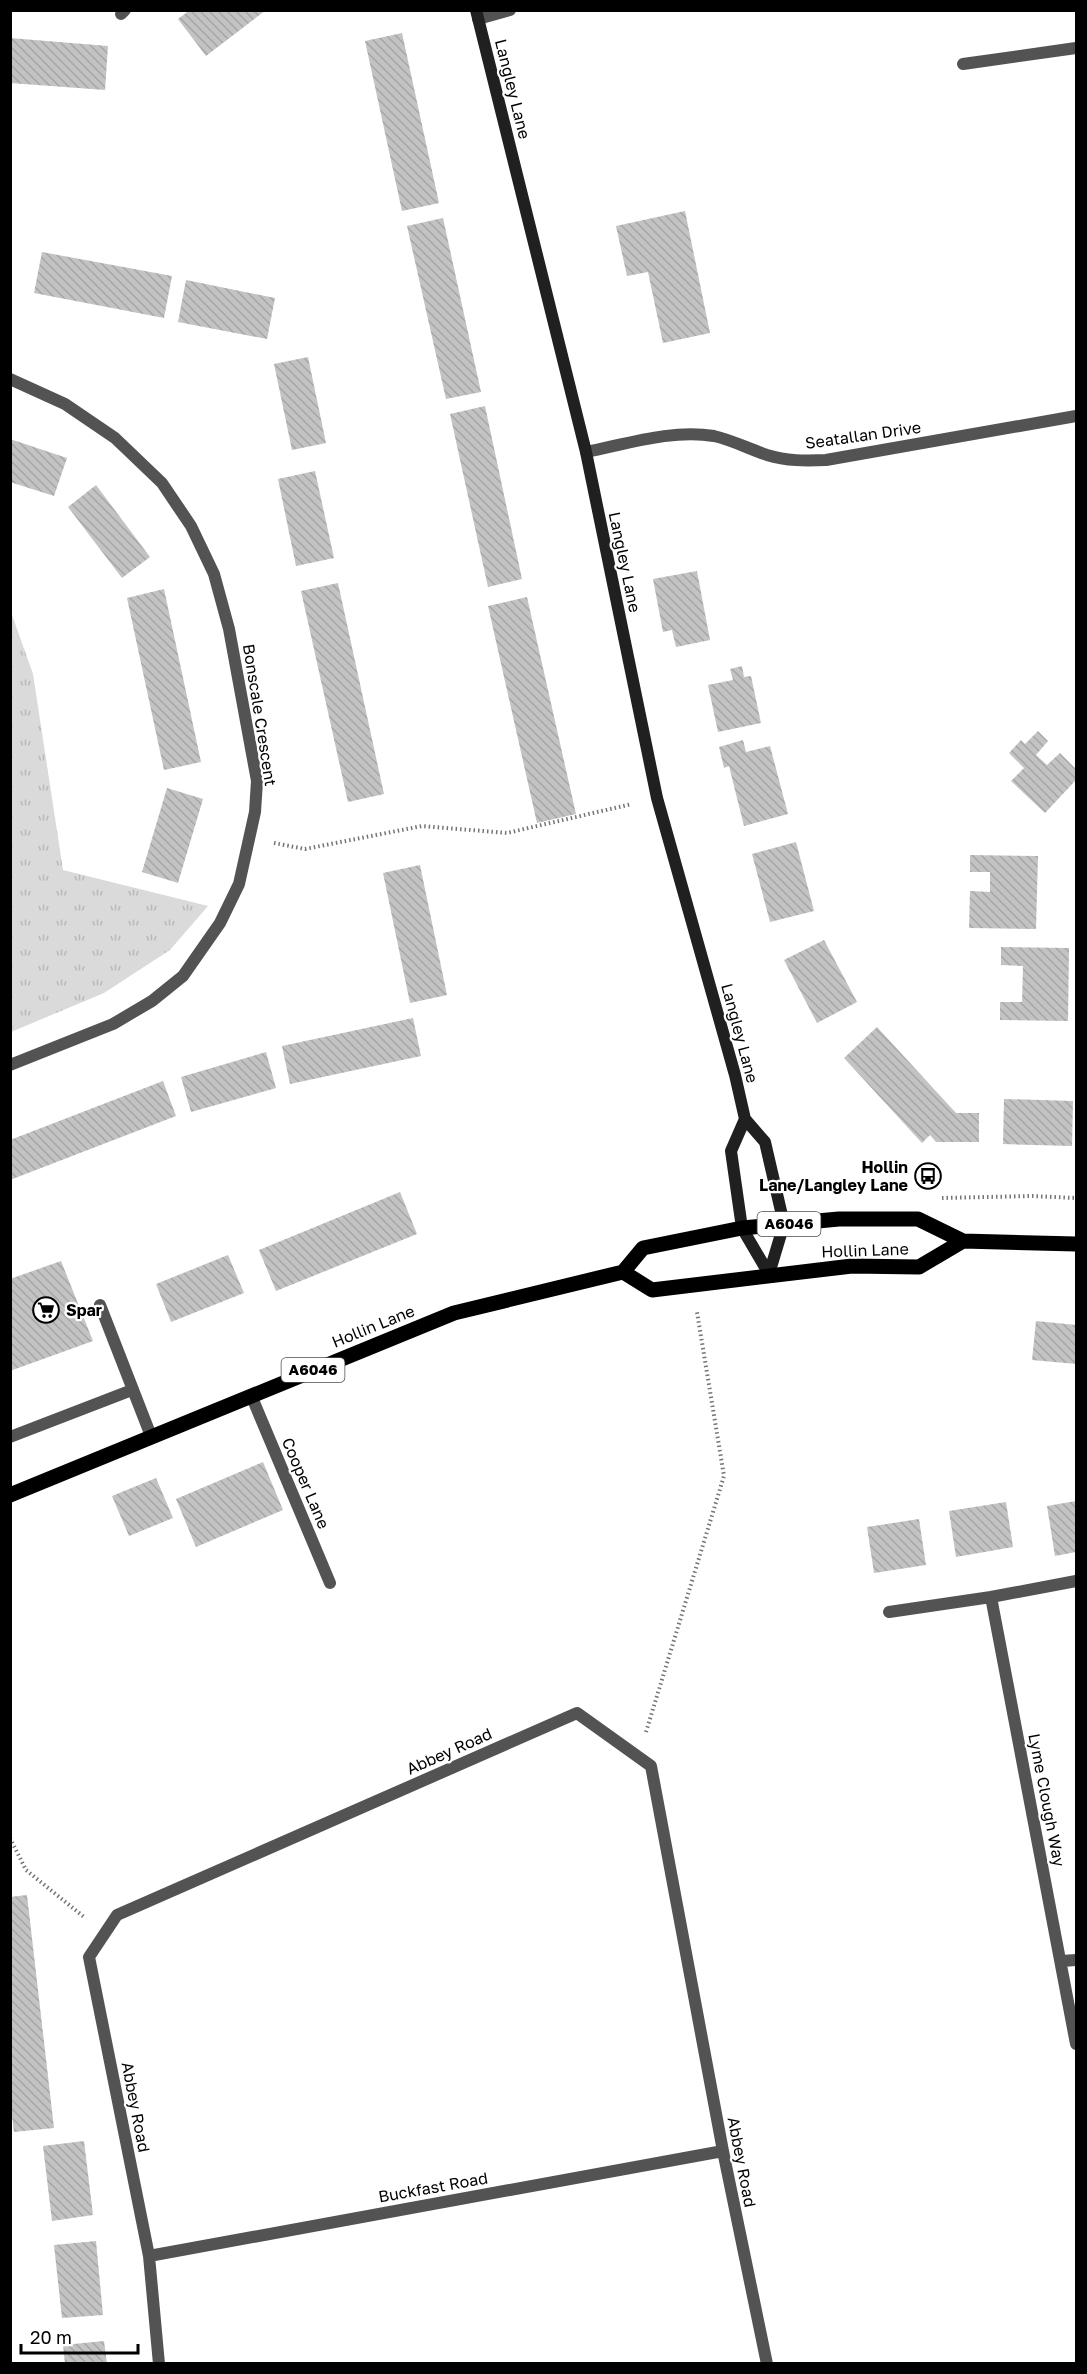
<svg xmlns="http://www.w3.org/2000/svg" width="1087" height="2374" font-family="'Golos Text',sans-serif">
<defs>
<pattern id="park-tufts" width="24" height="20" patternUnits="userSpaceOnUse" patternTransform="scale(1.5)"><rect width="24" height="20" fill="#dadada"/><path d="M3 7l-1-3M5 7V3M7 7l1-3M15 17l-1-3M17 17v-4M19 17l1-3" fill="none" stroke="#b9b9b9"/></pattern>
<pattern id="building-back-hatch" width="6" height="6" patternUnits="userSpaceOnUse" patternTransform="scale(1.5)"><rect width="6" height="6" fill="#c3c3c3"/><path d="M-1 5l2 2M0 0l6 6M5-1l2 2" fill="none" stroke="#a6a6a6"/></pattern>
</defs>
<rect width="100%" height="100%" fill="#fff"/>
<path fill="url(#park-tufts)" d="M11,612L33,674L63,870L208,906L170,950L104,993L11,1032Z"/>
<path fill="url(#building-back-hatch)" d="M190,10H266L206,56L178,19Z
M402,33L439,203L402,211L365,41Z
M10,38L108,46L105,90L10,83Z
M685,211L710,333L663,343L648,272L627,276L616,226Z
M443,218L481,392L446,399L407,226Z
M42,252L172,276L164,318L34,293Z
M186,280L275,298L267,339L178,322Z
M308,357L326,443L292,450L274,364Z
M485,406L522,579L488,587L450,414Z
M10,439L67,458L54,496L10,482Z
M315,471L334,558L296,566L278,479Z
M96,485L150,557L122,578L68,507Z
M697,571L710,640L676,647L672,630L663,632L653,579Z
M338,583L384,794L348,802L301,591Z
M164,589L201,762L164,770L127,598Z
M527,597L576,814L537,823L488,606Z
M742,666L744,677L751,676L761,723L718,732L708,685L733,680L730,669Z
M1038,731L1048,741L1036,755L1047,765L1060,753L1076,769V780L1045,813L1011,781L1024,768L1009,753L1021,740L1025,744Z
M743,740L746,752L770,746L788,814L744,826L729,766L724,768L719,747Z
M167,788L203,799L178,883L142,872Z
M796,842L814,911L770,922L752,854Z
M970,855L1038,856L1036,929L969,928L970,891L990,892V872H970Z
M420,865L447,995L410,1003L383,873Z
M824,940L857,1002L817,1023L784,960Z
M1001,947L1069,948L1068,1021L1000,1020V1002H1022L1023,966L1001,965Z
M413,1018L421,1056L290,1084L282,1046Z
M877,1027L956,1113H979V1142H936L930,1135L922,1143L844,1058Z
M266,1052L276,1088L191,1112L181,1077Z
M163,1081L176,1116L10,1180V1140Z
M1004,1099L1073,1101L1072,1146L1003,1144Z
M400,1192L417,1234L276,1291L259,1250Z
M228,1255L244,1293L171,1322L156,1284Z
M61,1261L93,1341L10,1371V1279Z
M1036,1321L1076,1325V1364L1032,1360Z
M263,1462L283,1510L196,1547L176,1499Z
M156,1478L173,1518L129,1536L112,1496Z
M1076,1501V1552L1055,1556L1047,1506Z
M1006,1502L1013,1547L956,1557L949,1511Z
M919,1519L926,1565L874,1573L867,1527Z
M27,1895L54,2128L14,2132L10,2100V1897Z
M84,2141L93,2215L52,2221L43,2146Z
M96,2241L103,2315L62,2318L54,2245Z
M104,2341L107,2364H65L63,2345Z"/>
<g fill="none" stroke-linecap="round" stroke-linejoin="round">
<path stroke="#757575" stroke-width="4" stroke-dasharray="1.5 3" stroke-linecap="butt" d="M274,843L305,849L422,826L507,833L632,804
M942,1198L1032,1196L1076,1198
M646,1732L724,1476L697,1312
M10,1838L26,1870L84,1917"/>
<path stroke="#535353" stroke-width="12" d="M478,19L510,10
M100,1305L151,1436
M10,1437L132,1390"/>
<path stroke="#535353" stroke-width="12" d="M121,14L125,10
M963,64L1076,48
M10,379L65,404L115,438L162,483L191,526L214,574L229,629L257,781L255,812L239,884L220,923L183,976L152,1001L113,1024L10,1065
M586,452C627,444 672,429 714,436C732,440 749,449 767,455C787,461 805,461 826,460L1076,416
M251,1395L330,1583
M991,1597L1076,2044
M889,1612L991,1597L1076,1581
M1062,1961L1076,1960
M149,2256L723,2151
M159,2364L149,2256L89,1957L117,1915L577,1713L651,1766L723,2151L767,2364"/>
<path stroke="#202020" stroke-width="12" d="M476,10L586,452L657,798L735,1075L745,1119
M745,1119L765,1142L784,1224L769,1274L742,1228L731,1151Z"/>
<path stroke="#000" stroke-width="15" d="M623,1272L652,1290L852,1266L919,1267L963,1241
M10,1495L454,1313L623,1272L643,1248L742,1228L839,1219H918L963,1241L1076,1244"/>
</g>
<defs>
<g id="bus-ring" transform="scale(1.35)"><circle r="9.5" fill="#fff" stroke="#000" stroke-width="1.5"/><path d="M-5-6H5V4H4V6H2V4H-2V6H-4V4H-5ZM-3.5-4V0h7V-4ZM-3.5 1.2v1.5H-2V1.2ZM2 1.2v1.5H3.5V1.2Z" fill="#000"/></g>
<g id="supermarket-ring" transform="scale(1.35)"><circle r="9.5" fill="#fff" stroke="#000" stroke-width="1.5"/><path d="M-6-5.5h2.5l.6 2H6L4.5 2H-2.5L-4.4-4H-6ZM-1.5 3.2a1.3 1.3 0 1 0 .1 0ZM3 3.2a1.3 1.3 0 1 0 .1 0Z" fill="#000"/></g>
</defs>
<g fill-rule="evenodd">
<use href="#bus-ring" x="928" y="1176"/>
<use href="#supermarket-ring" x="46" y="1310"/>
</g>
<g text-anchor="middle" stroke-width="4.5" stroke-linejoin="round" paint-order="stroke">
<g fill="#fff" stroke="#4c4c4c" stroke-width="1.5">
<rect x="757.5" y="1212" width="63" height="24" rx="4.5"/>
<rect x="281.5" y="1358" width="63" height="24" rx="4.5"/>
</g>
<g font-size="15" font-weight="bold" fill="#000">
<text x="789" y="1229">A6046</text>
<text x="313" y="1375">A6046</text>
</g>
<g font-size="16" fill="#000" stroke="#fff">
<text transform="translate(513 89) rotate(76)" y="6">Langley Lane</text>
<text transform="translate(863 435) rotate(-8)" y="6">Seatallan Drive</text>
<text transform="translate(625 562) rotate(78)" y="6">Langley Lane</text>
<text transform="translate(260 715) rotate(81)" y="6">Bonscale Crescent</text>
<text transform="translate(740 1033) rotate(75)" y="6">Langley Lane</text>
<text transform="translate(865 1250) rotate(-2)" y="6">Hollin Lane</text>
<text transform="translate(373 1326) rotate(-22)" y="6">Hollin Lane</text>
<text transform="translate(306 1483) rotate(67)" y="6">Cooper Lane</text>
<text transform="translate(449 1751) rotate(-24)" y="6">Abbey Road</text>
<text transform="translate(1047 1800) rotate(79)" y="6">Lyme Clough Way</text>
<text transform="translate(136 2107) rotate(79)" y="6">Abbey Road</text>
<text transform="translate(742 2162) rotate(79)" y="6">Abbey Road</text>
<text transform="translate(433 2187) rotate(-10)" y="6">Buckfast Road</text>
</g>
<g font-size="16" font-weight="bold" fill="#000" stroke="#fff" text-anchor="end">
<text x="908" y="1173">Hollin<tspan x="908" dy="18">Lane/Langley Lane</tspan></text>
<text x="66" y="1316" text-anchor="start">Spar</text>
</g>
</g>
<rect width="1087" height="2374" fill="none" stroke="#000000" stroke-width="24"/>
<path d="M21 2344v9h117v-9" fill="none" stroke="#000000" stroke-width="3"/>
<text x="30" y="2344" font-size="18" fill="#000000" stroke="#ffffff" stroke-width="4.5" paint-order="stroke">20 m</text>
</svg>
